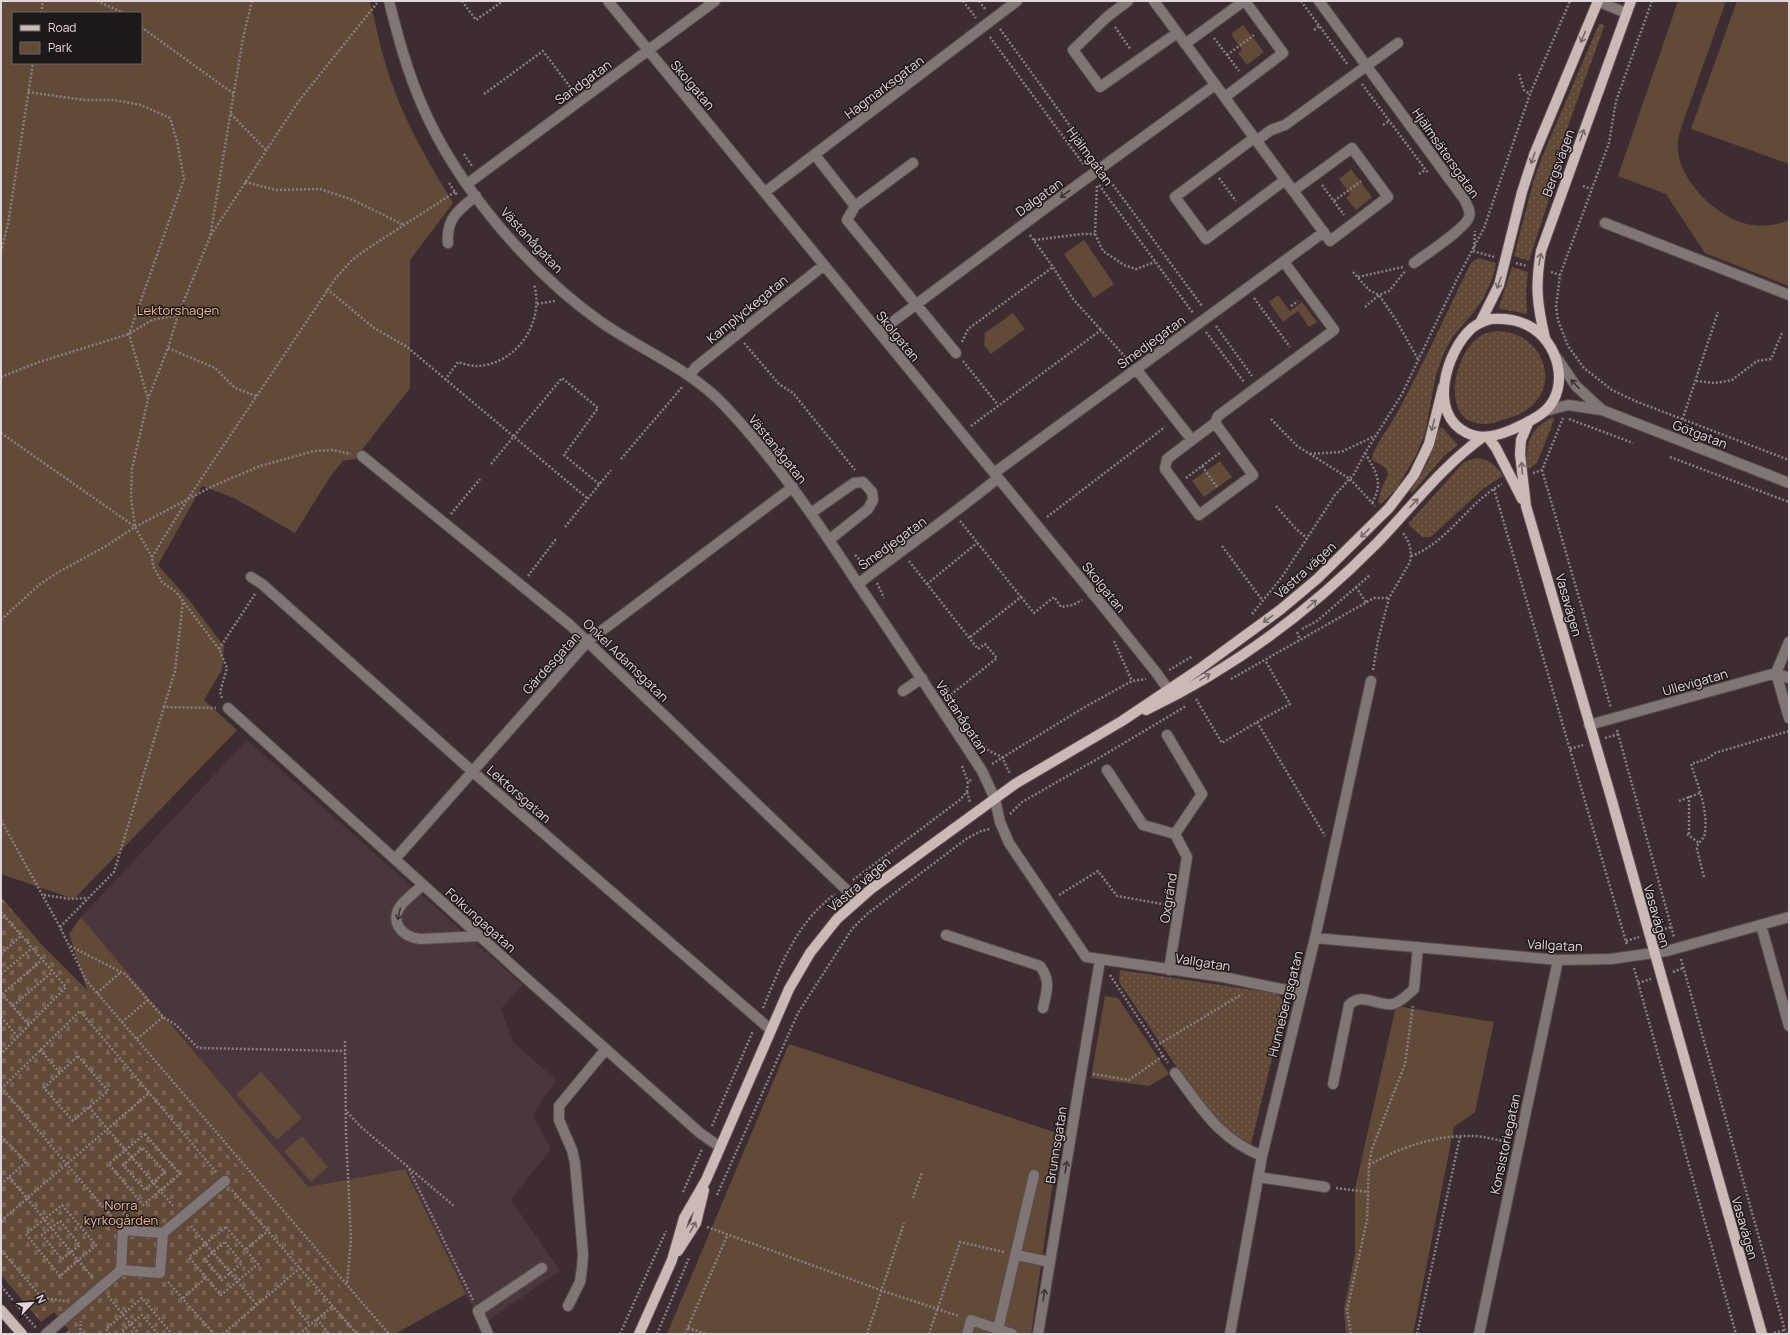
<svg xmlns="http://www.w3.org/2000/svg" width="1790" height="1335" font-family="Manrope,sans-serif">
<defs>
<pattern id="grass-dots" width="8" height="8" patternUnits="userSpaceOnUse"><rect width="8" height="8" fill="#624a38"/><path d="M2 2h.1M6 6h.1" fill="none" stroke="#786354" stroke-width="1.8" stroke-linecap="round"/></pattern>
<pattern id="cemetery-stones" width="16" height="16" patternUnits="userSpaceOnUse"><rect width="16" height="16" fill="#624a38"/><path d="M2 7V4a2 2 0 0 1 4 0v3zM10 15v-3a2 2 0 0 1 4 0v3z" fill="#786354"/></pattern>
</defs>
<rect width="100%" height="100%" fill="#3d2d33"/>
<path fill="#4c363e" d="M247,740L523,985L501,1009L513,1042L557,1081L544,1097L533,1116L551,1149L511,1200L560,1271L481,1325L405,1169L308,1187L81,917Z"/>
<path fill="url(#grass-dots)" d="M1599,24H1603L1604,27L1565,134L1559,168L1529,261L1514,256L1534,179L1542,157Z
M1478,258L1496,263L1493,277L1483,299L1474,312L1453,336L1444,353L1436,375L1425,433L1415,457L1397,488L1381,504L1378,502L1382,487L1388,475L1386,468L1372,460C1372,449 1390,426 1396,415C1423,365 1446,314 1471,263Z
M1512,267L1528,272L1526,291L1527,314L1500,309L1499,307Z
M1497,331C1541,331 1565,385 1525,411C1519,415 1512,417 1505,419C1499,421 1492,424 1485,424C1440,424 1453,360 1475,340C1481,334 1489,332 1497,331Z
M1553,417L1554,420L1537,463L1527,470C1525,446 1529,428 1553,417Z
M1442,427L1458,445L1445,455L1412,493L1410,491L1427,464L1438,430Z
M1476,458C1489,459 1496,465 1503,476L1484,488L1431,537H1422L1408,524L1464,462Z
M1120,970L1274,993L1281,997L1285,1005L1251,1144L1225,1129L1208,1110L1178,1069L1119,982Z"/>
<path fill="url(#cemetery-stones)" d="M1,897L41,944L87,990L382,1334H64L69,1330L54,1312L41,1322L1,1275Z"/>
<path fill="#624a38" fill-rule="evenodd" d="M1,1H370C376,26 381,51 389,75C404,121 428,162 453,203L410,260V388L355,459L343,461L330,477L295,533L234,498L202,486L158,565L189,600L224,646L222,670L204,700L237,730L74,899L1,874ZM13,13H141V63H13Z
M1678,1H1726L1680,131C1679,137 1677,143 1678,149C1679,178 1710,209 1735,220C1752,228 1773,227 1789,220V286L1705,253L1666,194L1618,176Z
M1737,1H1789V164L1691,129Z
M1243,25L1264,52L1247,65L1238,53L1242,50L1231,34Z
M1351,169L1372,197L1356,210L1346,198L1350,194L1339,179Z
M1084,240L1114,284L1094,298L1064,254Z
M1278,295L1290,311L1302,302L1317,322L1309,327L1298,311L1283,322L1269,302Z
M1013,313L1025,329L991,354L984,345L985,333Z
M1220,461L1232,477L1204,497L1192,481Z
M81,917L308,1187L405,1169L466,1294L395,1334H382L87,990L69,934Z
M1105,996L1118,998L1169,1074L1149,1086L1091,1078Z
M1396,1006L1494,1022L1475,1112L1454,1127L1413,1334H1346L1344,1309L1355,1254V1189Z
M789,1044L1060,1134L1031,1334H667Z
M261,1072L302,1118L277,1140L236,1094Z
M302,1136L328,1167L311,1182L284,1151Z"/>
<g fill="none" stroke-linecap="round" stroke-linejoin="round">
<g stroke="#5b4c51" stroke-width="12">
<path id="minor" d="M389,1C398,37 407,71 422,105C456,185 530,272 601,322C641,350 690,369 724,405C776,460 817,521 858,584C900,646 941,708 982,771L995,799L1000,822L1009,843L1086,957L1223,977L1301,993
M608,1L1107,611L1155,671L1168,689
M1128,1L1107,17L1073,50L1100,87L1177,33
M1154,1L1330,241L1388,197L1352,148L1293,191
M1319,1L1464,199C1467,205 1471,211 1469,217C1466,228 1425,255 1414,263
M1597,1L1626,13
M1185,44L1244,1
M1225,97L1283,53L1245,1
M1254,138L1175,197L1206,239L1285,180
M1256,141L1271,130L1285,125L1398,43
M815,155L855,206
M913,163L855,206L847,220L956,353
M467,184L715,1
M765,192L1017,1
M1605,223L1789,295
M448,243C446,219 458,210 476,196
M879,332L1043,210L1215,85
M1557,358L1576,386L1602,410
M1136,369L1192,440L1215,423L1218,416L1334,330L1284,262
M689,376L696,367L824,265
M1545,411L1568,405L1602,410L1789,483
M1192,440L1167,459L1165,469L1199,515L1253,475L1215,423
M362,456L570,625L857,900
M994,473L1324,232
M811,513L854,483L863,482L872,492L873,500L868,509L829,540
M251,577L262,584L473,772L771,1030
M858,584C904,548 953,515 998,478
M1776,673L1789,718
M1776,673L1789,678
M903,691L922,678
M228,708L527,979L700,1133L720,1147
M1589,725L1776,673L1789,642
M1167,735L1202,794L1175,834
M1107,770L1143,825L1175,834
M395,859L588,641L793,487
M423,885C416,891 408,897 402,904C388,921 402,937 420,939L481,936
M1761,925L1789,1026
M946,935L1040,966C1051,981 1047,990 1043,1008
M1315,938L1558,960L1611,959L1667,951L1789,917
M1169,970L1187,857L1175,834
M1175,1073C1202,1109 1219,1139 1262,1156
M1333,1084L1349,1005C1362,991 1378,1007 1393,1004C1401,1002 1408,994 1414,989L1418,947
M1258,1177L1325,1187
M163,1233L225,1181
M1016,1255L1050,1262
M568,1306L580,1282L582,1268L583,1254L575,1163L572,1150L559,1120V1106L606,1049
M998,1329L1034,1175
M46,1334L121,1270L160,1273L163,1233L123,1230L121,1270
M488,1334L478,1311L542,1268
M967,1334L971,1320L1012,1334
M1038,1334L1100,960
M1230,1334L1262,1156L1315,938L1371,681
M1479,1334L1558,960"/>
</g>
<g stroke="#5b4c51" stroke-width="12">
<path id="major" d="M1491,319C1504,318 1518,320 1529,326C1558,341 1571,387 1545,411C1536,419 1522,425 1511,430C1497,436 1481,440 1467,433C1427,414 1446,351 1472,328C1478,323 1484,321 1491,319Z
M1480,323L1499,285L1522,192L1534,155L1598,1
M1545,338C1537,304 1535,286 1541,251L1631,1
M1529,421L1521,440L1520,454L1526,506L1610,794L1762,1334
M1488,437L1496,448L1522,499
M1146,710C1232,669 1309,612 1376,544C1411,508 1441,467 1483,437
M678,1251L696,1223L704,1190
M1,1310L22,1334
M639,1334L672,1260L684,1218L706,1180L789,989L810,953L837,919L871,889L1015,784L1122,721L1198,670L1280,610L1317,579L1389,508L1414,475L1429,444L1443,387"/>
</g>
<path stroke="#8b7e83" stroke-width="2.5" stroke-dasharray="2 2" stroke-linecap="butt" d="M97,1L124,13
M462,1L476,20L503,1
M963,1L976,18
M979,1L986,10
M1301,1L1348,65
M1652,1L1616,101L1609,143L1560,275L1556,307L1558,320L1568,346L1584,368L1612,390L1635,401L1789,460
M41,13L43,1
M141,27L234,94
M1115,27L1131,50
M1000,29L1094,159
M1314,30L1319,26
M990,37L1084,165
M1214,38L1239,71
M1227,55L1254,35
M1519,74L1524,90L1530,94
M1362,84L1428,173
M28,92L85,100H114L141,105L170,118L177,141L184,179L129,334L148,399
M484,94L543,51L574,92
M231,114L266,150
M1383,125L1389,121
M1425,126L1430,122
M464,154L472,166
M1419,174L1425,170
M1108,178L1202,306
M1219,178L1236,201
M245,182L276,190L320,189L353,200L404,225
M449,183L457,195
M1099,185L1193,313
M1322,185L1344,215
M1097,186L1095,234L1103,251L1124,265L1136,269L1155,262
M1583,186L1591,189
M1334,201L1361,181
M211,235L298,102L377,3
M1030,235L1053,267L1073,299L1101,330
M1034,240L1082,234H1095
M1474,248L1475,231
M1473,251L1494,257
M1,252L8,224L33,63
M1516,263L1527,266
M1353,272L1369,290L1379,295L1396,320L1419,361
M1551,272L1560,275
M1358,277L1403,267
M327,289L374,328L407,347L587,498
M1254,298L1290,347
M537,304L555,301
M1291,306L1298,301
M1365,307L1379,295L1389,291L1406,270
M1216,326L1252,376
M1206,332L1244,382
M962,342L968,329L1053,267
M744,343L779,384L793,393L855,470
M168,348L215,368L235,388L256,396
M963,361L998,405
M1,377L39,362L129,334L152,320L178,315
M445,380L458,362C464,364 471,366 476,366C517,365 545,322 534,284
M1696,381L1715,383L1732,380L1757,361L1771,359L1782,333
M1271,419L1297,446L1350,479L1375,506
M1569,419L1633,443
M971,426L1101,330L1129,361
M1680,427L1718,312
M1,433L134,526
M1365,453C1376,472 1384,482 1372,503
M1310,454L1341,452L1375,436
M1670,457L1789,502
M621,459L683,386
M491,464L562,378L598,408L564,455L599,484
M1202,466L1217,487
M1542,470L1611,708
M1533,473L1542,470L1563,418
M1186,478L1221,452
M1494,489L1627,945
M1276,506L1296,529L1307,538
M451,514L480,479
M1047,517L1165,427
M960,521L1021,597L969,638
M565,527L611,470
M1222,546L1263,601
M855,555L864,564
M1411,556C1448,543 1468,502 1502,484
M152,557L187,500L335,279L352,260L364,251L455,192
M909,561L978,649L985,644L997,658L948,697
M528,576L556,539
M877,583L884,598
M927,584L977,543
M1356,587L1366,602
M1021,597L1034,613L1054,597L1061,607L1073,605L1082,600
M1252,614L1282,577L1335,495L1354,474L1365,453L1402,394L1457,279L1484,228L1530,94L1570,1
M1,620L40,584L57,573L106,546L135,527L213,486L260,466L314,451L332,450L351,454
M1302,629L1317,621L1370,575
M1297,632L1300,640
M1114,641L1132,681
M219,649L255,594
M1169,670L1193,656
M1373,670L1378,640L1389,598L1410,562C1412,551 1410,542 1403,533
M1231,679L1374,598H1389
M222,698L220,692L227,668L219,649L183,601L176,592L162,582L153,566L152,557L135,527L131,497L132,469L148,399L168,348L178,315L210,237L243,38L252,1
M1196,699L1222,743L1257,722L1325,836
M164,707L175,671L183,601
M1257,722L1290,704L1265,660
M1617,730L1674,937
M972,731L989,751L1002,757L1010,774
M1605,738L1619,734
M1570,749L1583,745
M992,764L1083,708L1132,681L1146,679
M962,766L968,782
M967,792L970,802
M1679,801L1700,793
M1010,814L1022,802L1099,758L1186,706
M1,820L60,927L86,980L389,1334
M1687,834L1699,843
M1689,834V796
M1704,877L1697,849C1697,842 1704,840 1705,833C1708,809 1698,786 1691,764L1707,759L1715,753L1789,731
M853,880L961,799L967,791L968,782L972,779
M44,895L71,899L88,898
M1059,895L1098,871L1117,896L1168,905
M1,912L66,987L1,1054
M60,927L114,872L164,707L216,708
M1661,930L1671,927
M1626,941L1639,937
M70,946L125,974L163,1017L176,1025L198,1048L345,1051
M1,954L21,936
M1681,959L1786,1334
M1634,968L1736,1334
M1673,972L1683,968
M1,974L32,948
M1110,975L1168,1063
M1638,983L1651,979
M1,993L29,1025
M97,993L121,972
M2,994L42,960
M13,1006L52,972
M763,1008C781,965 796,923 835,894
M1,1017L18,1037
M122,1022L148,1000
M137,1039L163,1017
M345,1041L346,1134L351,1240L347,1284
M1156,1046L1242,994
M40,1050L60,1073
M78,1056L108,1091L73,1121L44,1088Z
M1093,1074L1129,1080L1163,1056
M1,1087L116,1222
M1,1089L80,1011L217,1173
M89,1107L174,1207
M347,1112L361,1127L454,1206
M712,1126L753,1031
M145,1134L180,1174L143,1205L109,1164Z
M1,1136L26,1162L1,1184
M143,1148L165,1172L145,1190L123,1165Z
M1369,1165C1401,1147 1435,1135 1472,1136C1484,1136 1496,1140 1508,1142
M409,1169L473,1300
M9,1177L93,1278
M1336,1188L1369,1192
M232,1190L357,1334
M683,1192L702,1149
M717,1195L798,1013L852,929L867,914L966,839L981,831L990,829
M913,1198L922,1172
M62,1205L96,1245L60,1276L26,1234Z
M1,1221L149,1093
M60,1221L80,1245L62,1259L42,1235Z
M191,1226L257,1305
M226,1227L258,1264L221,1295L189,1257Z
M707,1227L883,1291L959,1316
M225,1242L242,1263L222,1280L205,1259Z
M246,1249L268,1231
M1,1250L42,1298L65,1301
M168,1282L214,1334
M1,1286L36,1328
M108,1296L139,1334
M183,1298L206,1278
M292,1303L310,1325
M317,1319L329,1334
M688,1328L706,1334
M1774,1333L1785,1330
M80,1334L81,1321
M110,1334L106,1329L142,1298L172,1334
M124,1334L122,1331L142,1315L158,1334
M223,1334L300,1268
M263,1334H264
M299,1334L333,1306
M620,1334L666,1231
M657,1334L689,1258
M685,1334L727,1236
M867,1334L904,1223
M929,1334L960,1242L1004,1252
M1351,1334L1347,1310L1367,1220L1369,1165L1372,1149L1405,1064L1413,1006
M1417,1334L1460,1137"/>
<use href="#minor" stroke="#7f7675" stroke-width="10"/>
<use href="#major" stroke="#cbb9b7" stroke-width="10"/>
</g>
<defs><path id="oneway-shaft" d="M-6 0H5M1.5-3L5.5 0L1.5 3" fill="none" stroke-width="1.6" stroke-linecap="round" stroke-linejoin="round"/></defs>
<g stroke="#756868">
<use href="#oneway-shaft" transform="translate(1583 37) rotate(113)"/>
<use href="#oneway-shaft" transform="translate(1582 135) rotate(-70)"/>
<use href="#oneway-shaft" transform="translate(1533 158) rotate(109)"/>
<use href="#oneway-shaft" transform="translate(1540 259) rotate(-80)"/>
<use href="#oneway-shaft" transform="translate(1499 283) rotate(109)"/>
<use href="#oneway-shaft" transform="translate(1433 425) rotate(104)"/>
<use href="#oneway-shaft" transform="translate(1522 468) rotate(-94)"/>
<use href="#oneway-shaft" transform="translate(1414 503) rotate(-47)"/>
<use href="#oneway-shaft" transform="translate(1365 533) rotate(135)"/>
<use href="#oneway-shaft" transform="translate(1312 604) rotate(-41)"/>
<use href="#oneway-shaft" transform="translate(1268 619) rotate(143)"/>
<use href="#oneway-shaft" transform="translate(1205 677) rotate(-31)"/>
<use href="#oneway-shaft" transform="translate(693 1227) rotate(-61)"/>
</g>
<g stroke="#3c3435">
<use href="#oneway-shaft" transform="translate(1065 194) rotate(144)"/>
<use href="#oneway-shaft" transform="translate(1575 384) rotate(-132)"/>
<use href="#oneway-shaft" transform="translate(399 914) rotate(103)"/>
<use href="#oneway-shaft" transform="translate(1066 1167) rotate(-81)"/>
<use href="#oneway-shaft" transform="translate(1044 1295) rotate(-81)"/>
</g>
<g text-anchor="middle" stroke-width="3" stroke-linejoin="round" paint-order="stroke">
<g font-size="13" fill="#e1d7db" stroke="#1f181a">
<text transform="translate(583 82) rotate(-36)" y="5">Sandgatan</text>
<text transform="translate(693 85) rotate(50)" y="5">Skolgatan</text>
<text transform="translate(884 87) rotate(-37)" y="5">Hagmarksgatan</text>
<text transform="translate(1446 153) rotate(55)" y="5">Hjälmsätersgatan</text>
<text transform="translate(1090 156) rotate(54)" y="5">Hjälmgatan</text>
<text transform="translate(1558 163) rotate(-70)" y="5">Bergsvägen</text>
<text transform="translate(1039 197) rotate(-36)" y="5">Dalgatan</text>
<text transform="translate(532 240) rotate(47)" y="5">Västanågatan</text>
<text transform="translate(747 309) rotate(-39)" y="5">Kamplyckegatan</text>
<text transform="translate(898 336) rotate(51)" y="5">Skolgatan</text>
<text transform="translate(1151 342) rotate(-36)" y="5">Smedjegatan</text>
<text transform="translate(1700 434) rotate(21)" y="5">Götgatan</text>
<text transform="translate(778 449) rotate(51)" y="5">Västanågatan</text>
<text transform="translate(892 543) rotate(-36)" y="5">Smedjegatan</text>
<text transform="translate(1305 570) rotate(-42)" y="5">Västra vägen</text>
<text transform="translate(1104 587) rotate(51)" y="5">Skolgatan</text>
<text transform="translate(1569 605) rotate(74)" y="5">Vasavägen</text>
<text transform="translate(626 660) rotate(44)" y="5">Onkel Adamsgatan</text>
<text transform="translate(551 663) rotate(-48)" y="5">Gärdesgatan</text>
<text transform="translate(1695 682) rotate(-16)" y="5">Ullevigatan</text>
<text transform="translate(962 717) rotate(57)" y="5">Västanågatan</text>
<text transform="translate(519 794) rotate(41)" y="5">Lektorsgatan</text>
<text transform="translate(859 884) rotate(-40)" y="5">Västra vägen</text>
<text transform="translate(1168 898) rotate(-81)" y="5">Oxgränd</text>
<text transform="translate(1657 916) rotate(74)" y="5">Vasavägen</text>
<text transform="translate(481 920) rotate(42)" y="5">Folkungagatan</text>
<text transform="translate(1555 945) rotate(3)" y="5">Vallgatan</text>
<text transform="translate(1203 962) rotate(9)" y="5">Vallgatan</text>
<text transform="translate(1285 1004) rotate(-76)" y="5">Hunnebergsgatan</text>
<text transform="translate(1505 1144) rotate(-78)" y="5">Konsistoriegatan</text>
<text transform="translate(1056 1145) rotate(-81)" y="5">Brunnsgatan</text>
<text transform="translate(1745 1228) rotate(74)" y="5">Vasavägen</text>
</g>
<g font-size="13" fill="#f0ba92" stroke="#1f181a">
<text x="178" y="315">Lektorshagen</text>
<text x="121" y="1210">Norra<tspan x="121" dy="15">kyrkogården</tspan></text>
</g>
</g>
<rect width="1790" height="1335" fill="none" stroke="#e1d7db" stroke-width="4"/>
<rect x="12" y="12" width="130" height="52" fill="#1f181a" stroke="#6d6467"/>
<rect x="20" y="25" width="20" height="6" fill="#cbb9b7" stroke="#6d6467"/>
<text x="48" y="32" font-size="12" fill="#e1d7db">Road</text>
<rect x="20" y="42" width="20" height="12" fill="#624a38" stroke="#6d6467"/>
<text x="48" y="52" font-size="12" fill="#e1d7db">Park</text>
<g transform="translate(32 1303) rotate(65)" stroke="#1f181a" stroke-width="3" paint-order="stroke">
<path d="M0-3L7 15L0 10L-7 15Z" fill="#e1d7db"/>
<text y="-6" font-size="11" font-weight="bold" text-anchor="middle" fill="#e1d7db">N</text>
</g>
</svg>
